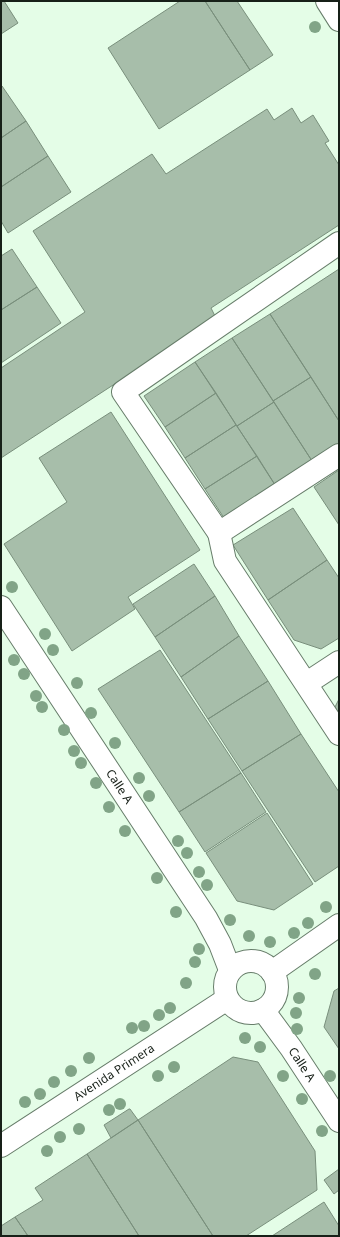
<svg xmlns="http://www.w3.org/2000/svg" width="340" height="1237" font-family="'Noto Sans',sans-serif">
<rect width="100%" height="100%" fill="#e4fde7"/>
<path fill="#a7beaa" stroke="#798f7c" d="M1,1H4L18,23L1,34Z
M180,1H205L250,70L159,129L108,48Z
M205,1H237L273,55L250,70Z
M1,86H2L26,121L1,138Z
M292,108L301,123L313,115L329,141L325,143L339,165V225L211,308L216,318L1,458V368L85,312L33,231L152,154L166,174L267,109L274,120Z
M26,121L48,156L1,187V138Z
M48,156L71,192L8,233L1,221V187Z
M12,249L37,287L1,310V256Z
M339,269V421L270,314Z
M37,287L61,323L1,363V310Z
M270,314L311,377L273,401L232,338Z
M232,338L274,402L237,426L195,362Z
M195,362L216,393L165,427L144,396Z
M311,377L339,421V447L314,464L273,401Z
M216,393L236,425L185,458L165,427Z
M274,402L314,464L277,488L237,426Z
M111,412L200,550L128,597L135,609L72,651L4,544L67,502L39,458Z
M236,425L257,456L205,489L185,458Z
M257,456L277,488L226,521L205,489Z
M339,470V525L314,487Z
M293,508L327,560L268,600L233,545Z
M327,560L339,578V638L321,649L294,640L268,600Z
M194,564L215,596L155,637L133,604Z
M215,596L239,636L181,677L155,637Z
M239,636L268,681L208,719L181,677Z
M160,650L241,773L179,812L98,689Z
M268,681L301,734L242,771L208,719Z
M339,699V714L335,707Z
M301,734L339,792V866L315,882L242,771Z
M241,773L266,812L205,852L179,812Z
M267,813L313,884L274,910L237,901L206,853Z
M339,988V1049L324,1027L334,991Z
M233,1057L258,1062L315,1151L317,1190L246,1236H213L138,1120Z
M129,1109H130L138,1120L111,1138L104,1125Z
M138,1120L213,1236H139L87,1154Z
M87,1154L139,1236H28L15,1217L43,1200L35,1188Z
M339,1169V1190L334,1194L324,1180Z
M324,1202L339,1226V1236H272Z
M15,1217L28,1236H1V1226Z"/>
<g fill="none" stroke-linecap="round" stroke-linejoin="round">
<g stroke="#677d6a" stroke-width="24">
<g id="minor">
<path d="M327,1L339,20"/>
<path d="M339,243L123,392L219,533L339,455"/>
<path d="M219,533L225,561L339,734"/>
<path id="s1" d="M1,607L206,918L220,944L230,970"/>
<path d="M307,683L339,662"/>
<circle cx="251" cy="987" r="26"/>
<path d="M272,972L339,925"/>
<path id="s2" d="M263,1010L291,1048L339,1121"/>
<path id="s3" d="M1,1146L227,999"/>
</g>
</g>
<use href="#minor" stroke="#fff" stroke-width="22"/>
</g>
<g fill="#81a487">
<circle cx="315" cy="27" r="6"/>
<circle cx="12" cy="587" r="6"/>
<circle cx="45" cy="634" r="6"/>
<circle cx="53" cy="650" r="6"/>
<circle cx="14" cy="660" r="6"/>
<circle cx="24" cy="674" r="6"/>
<circle cx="77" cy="683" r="6"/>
<circle cx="36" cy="696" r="6"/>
<circle cx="42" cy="707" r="6"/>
<circle cx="91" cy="713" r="6"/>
<circle cx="64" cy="730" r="6"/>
<circle cx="115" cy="743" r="6"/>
<circle cx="74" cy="751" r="6"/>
<circle cx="81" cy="763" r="6"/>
<circle cx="139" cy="778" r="6"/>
<circle cx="96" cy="783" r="6"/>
<circle cx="149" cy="796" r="6"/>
<circle cx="109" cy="807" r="6"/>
<circle cx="125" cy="831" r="6"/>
<circle cx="178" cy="841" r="6"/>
<circle cx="187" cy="853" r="6"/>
<circle cx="199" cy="872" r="6"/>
<circle cx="157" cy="878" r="6"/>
<circle cx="207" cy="885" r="6"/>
<circle cx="326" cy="907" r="6"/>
<circle cx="176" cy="912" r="6"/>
<circle cx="230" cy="920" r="6"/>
<circle cx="308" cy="923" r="6"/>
<circle cx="294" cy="933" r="6"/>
<circle cx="249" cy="936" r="6"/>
<circle cx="270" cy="942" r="6"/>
<circle cx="199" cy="949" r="6"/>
<circle cx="195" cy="962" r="6"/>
<circle cx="315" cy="974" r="6"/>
<circle cx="186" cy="983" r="6"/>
<circle cx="299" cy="998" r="6"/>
<circle cx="170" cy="1008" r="6"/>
<circle cx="296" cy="1013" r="6"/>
<circle cx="159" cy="1015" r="6"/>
<circle cx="144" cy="1026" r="6"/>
<circle cx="132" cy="1028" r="6"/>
<circle cx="297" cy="1029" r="6"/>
<circle cx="245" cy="1038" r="6"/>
<circle cx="260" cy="1047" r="6"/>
<circle cx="89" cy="1058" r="6"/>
<circle cx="174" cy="1067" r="6"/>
<circle cx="71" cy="1071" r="6"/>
<circle cx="158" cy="1076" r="6"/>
<circle cx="283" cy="1076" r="6"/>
<circle cx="330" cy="1076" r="6"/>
<circle cx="54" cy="1082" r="6"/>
<circle cx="40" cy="1094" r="6"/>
<circle cx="302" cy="1099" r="6"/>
<circle cx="25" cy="1102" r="6"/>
<circle cx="120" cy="1104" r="6"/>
<circle cx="109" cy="1110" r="6"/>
<circle cx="79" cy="1129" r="6"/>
<circle cx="322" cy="1131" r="6"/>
<circle cx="60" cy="1137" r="6"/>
<circle cx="47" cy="1151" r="6"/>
</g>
<g text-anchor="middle" stroke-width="4" stroke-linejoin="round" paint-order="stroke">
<g font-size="12" fill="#172018" stroke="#fff">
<text dy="4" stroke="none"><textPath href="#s1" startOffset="215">Calle A</textPath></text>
<text dy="4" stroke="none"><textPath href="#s2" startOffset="67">Calle A</textPath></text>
<text dy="4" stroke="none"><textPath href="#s3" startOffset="135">Avenida Primera</textPath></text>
</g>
</g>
<rect width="340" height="1237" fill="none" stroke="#172018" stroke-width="4"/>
</svg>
